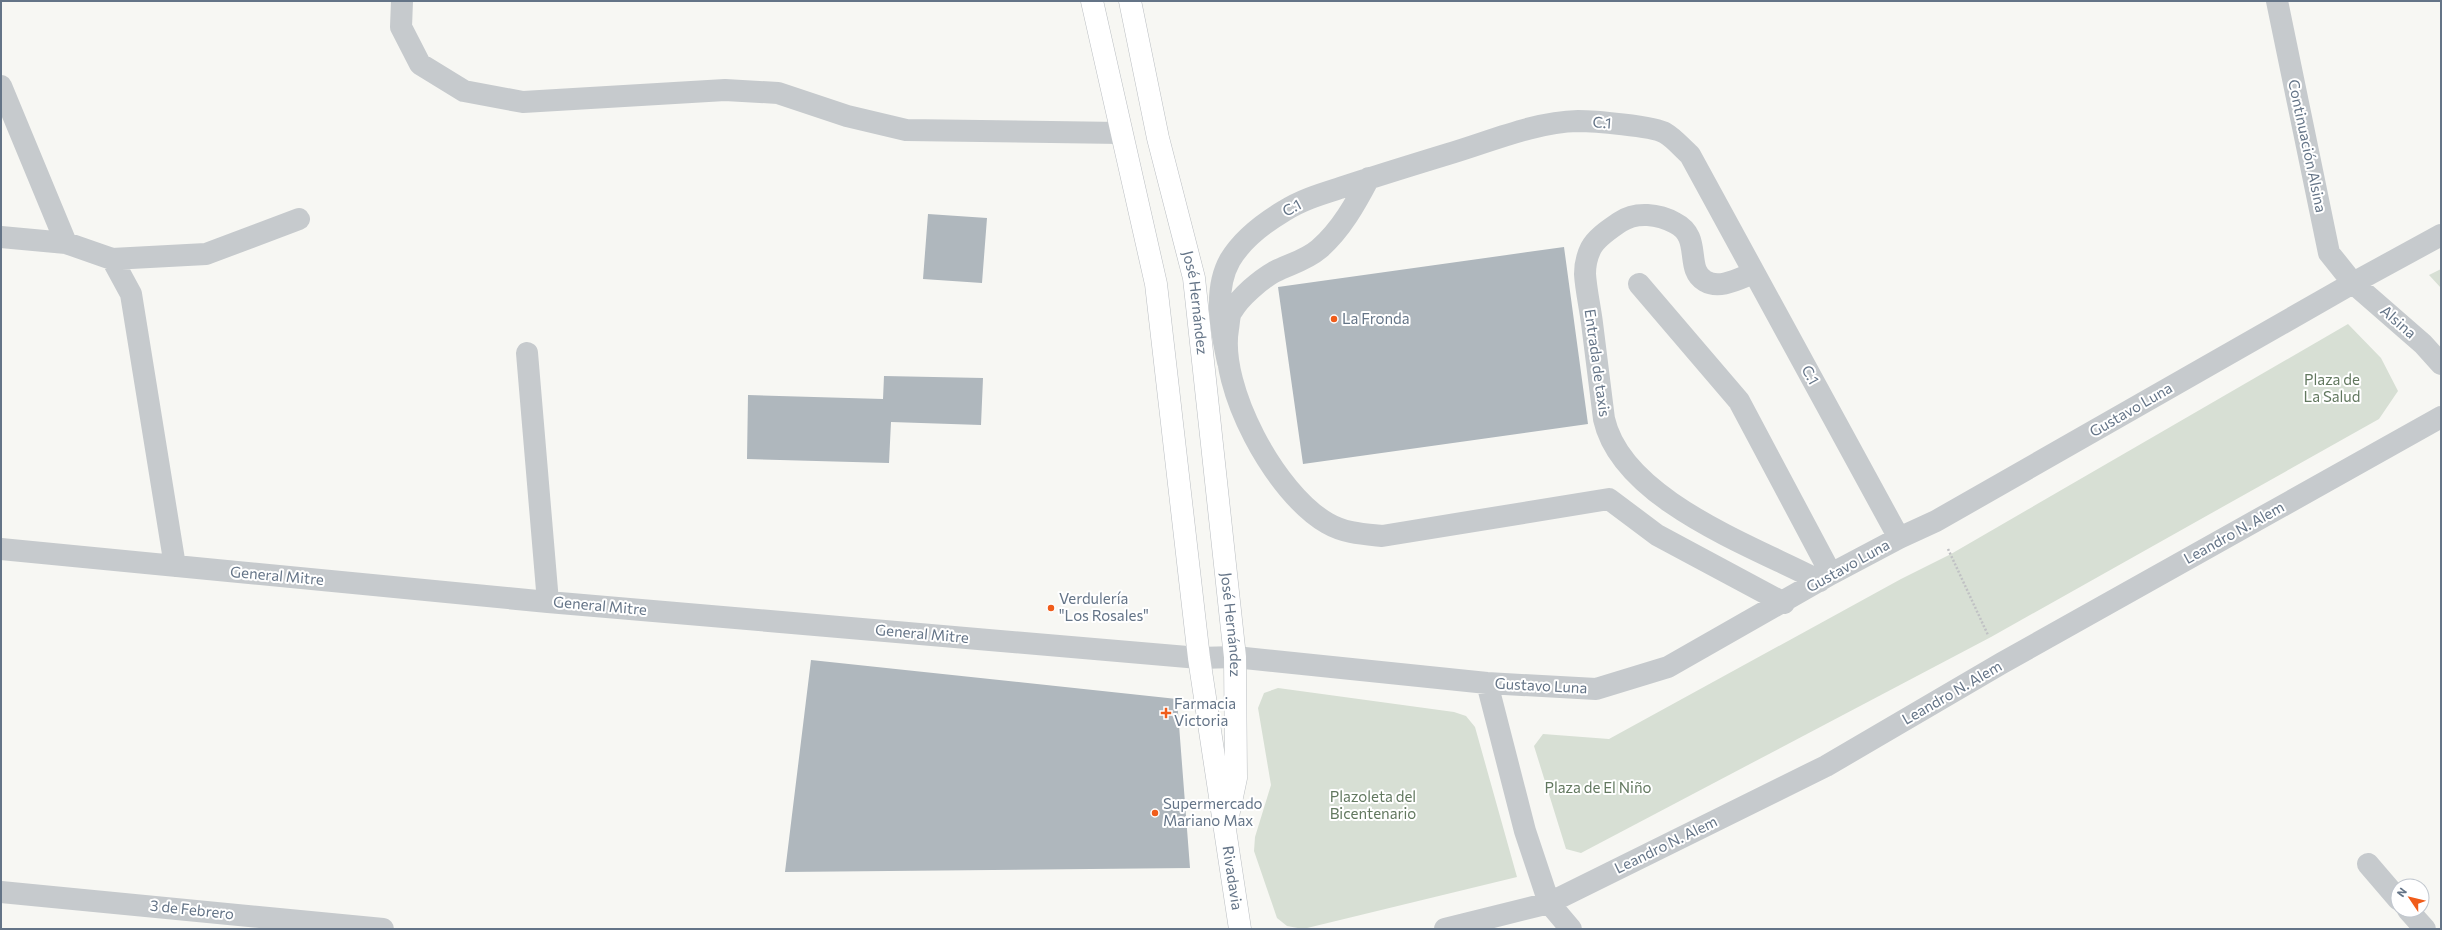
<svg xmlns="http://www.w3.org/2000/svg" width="2442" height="930" font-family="Commissioner,sans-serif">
<rect width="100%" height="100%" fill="#f7f7f3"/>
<path fill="#d7dfd4" d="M2441,269V288L2429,275Z
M2348,324L2381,358L2398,391L2379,419L1991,637L1581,853L1566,849L1534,746L1543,734L1609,739L1901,579L1951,554Z
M1278,688L1454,712L1466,716L1475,727L1517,877L1303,929L1287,926L1277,918L1254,851L1255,837L1271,785L1258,708L1264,693Z"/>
<path fill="#afb7bd" d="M928,214L987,218L982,283L923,279Z
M1564,247L1588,424L1303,464L1278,287Z
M884,376L983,378L981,425L891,422L889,463L747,459L748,395L883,399Z
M811,660L1177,699L1190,868L785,872Z"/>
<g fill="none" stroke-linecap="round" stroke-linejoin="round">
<g stroke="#b9bdc1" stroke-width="23">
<g id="major">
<path id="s1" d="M1092,1L1156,284L1199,658L1240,929"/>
<path id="s2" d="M1130,1L1158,138L1194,278L1235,657L1236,778L1228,816"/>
</g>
</g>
<path stroke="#c0c1c4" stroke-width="2.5" stroke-dasharray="2 2" stroke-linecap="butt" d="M1948,549L1988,635"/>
<path stroke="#c6cacd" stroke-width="22" d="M402,1L401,27L420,64L464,91L523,102L725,90L778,93L847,116L906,130L1121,133
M2277,1L2329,253L2353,283L2423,344L2441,364
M1,86L66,243
M1369,178C1356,203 1341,230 1319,249C1305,261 1289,264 1274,272C1260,280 1240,297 1232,311C1229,315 1229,323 1228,329C1218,387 1275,493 1327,523C1344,533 1362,534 1382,536L1609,499L1657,535L1784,603
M1,237L66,243L112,259L131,294L175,566
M112,259L206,254L299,219
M1754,273C1740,278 1720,290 1705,281C1684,269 1703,237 1675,223C1659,214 1636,211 1620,222C1610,229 1597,237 1591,248C1587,256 1585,266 1585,274C1586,290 1590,307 1592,323C1596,355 1600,387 1604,419C1622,500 1753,546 1820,581
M1639,284L1739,401L1831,574
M527,353L548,602
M1228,362C1221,330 1213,290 1230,260C1242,240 1264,223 1284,211C1301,200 1321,194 1340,188C1376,176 1412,165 1448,154C1489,142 1534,122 1578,121C1592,121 1654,126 1665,133C1674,138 1682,148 1690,155L1899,538
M1,549L548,602L1199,658L1235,657L1487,683L1596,689L1668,667L1831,574L1899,538L1936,521L2353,283L2441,235
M1487,683L1525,831L1549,903L1571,929
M2368,864L2398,899
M1,892L383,929
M2408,910L2425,929
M1445,929L1549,903L1826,766L2002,663L2441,417"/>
<use href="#major" stroke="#fff" stroke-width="22"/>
</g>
<g fill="#f05c1a" stroke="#fff" stroke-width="1.5">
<circle cx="1334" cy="319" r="4"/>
<circle cx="1051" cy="608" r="4"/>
<path d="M1164 707h4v4h4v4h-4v4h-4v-4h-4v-4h4z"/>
<circle cx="1155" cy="813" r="4"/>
</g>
<g text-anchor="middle" stroke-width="4" stroke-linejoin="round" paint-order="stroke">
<g font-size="15" fill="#647487" stroke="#fff">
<text transform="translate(1602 123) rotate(4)" y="5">C.1</text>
<text transform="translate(2307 146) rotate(78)" y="5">Continuación Alsina</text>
<text transform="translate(1292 208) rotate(-28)" y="5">C.1</text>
<text dy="5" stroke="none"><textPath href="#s2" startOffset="309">José Hernández</textPath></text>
<text transform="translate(2398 322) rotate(41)" y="5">Alsina</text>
<text transform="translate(1597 363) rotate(82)" y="5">Entrada de taxis</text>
<text transform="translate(1810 375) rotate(61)" y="5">C.1</text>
<text transform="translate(2131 410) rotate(-30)" y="5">Gustavo Luna</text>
<text transform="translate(2234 533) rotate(-29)" y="5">Leandro N. Alem</text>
<text transform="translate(1848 566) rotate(-29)" y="5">Gustavo Luna</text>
<text transform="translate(277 576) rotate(5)" y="5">General Mitre</text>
<text transform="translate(600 606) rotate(5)" y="5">General Mitre</text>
<text dy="5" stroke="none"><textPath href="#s2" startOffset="633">José Hernández</textPath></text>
<text transform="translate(922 634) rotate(5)" y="5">General Mitre</text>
<text transform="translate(1541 686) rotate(3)" y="5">Gustavo Luna</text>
<text transform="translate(1952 693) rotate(-30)" y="5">Leandro N. Alem</text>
<text transform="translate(1666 845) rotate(-26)" y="5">Leandro N. Alem</text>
<text dy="5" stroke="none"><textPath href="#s1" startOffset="889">Rivadavia</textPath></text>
<text transform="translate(192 910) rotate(6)" y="5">3 de Febrero</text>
</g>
<g font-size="15" fill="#647487" stroke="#fff" text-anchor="start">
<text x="1342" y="324">La Fronda</text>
<text x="1059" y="604">Verdulería<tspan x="1059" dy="17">"Los Rosales"</tspan></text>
<text x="1174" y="709">Farmacia<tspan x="1174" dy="17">Victoria</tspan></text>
<text x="1163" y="809">Supermercado<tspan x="1163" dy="17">Mariano Max</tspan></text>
</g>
<g font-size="15" fill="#62785f" stroke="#fff">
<text x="2332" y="385">Plaza de<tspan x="2332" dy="17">La Salud</tspan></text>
<text x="1598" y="793">Plaza de El Niño</text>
<text x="1373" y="802">Plazoleta del<tspan x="1373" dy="17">Bicentenario</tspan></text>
</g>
</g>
<rect width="2442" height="930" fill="none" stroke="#647487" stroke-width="4"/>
<g transform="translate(2410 898) rotate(305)"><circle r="19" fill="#ffffff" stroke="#c1c7cf"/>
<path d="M0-3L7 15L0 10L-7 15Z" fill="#f05c1a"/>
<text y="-6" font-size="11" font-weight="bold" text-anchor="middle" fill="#647487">N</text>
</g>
</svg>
